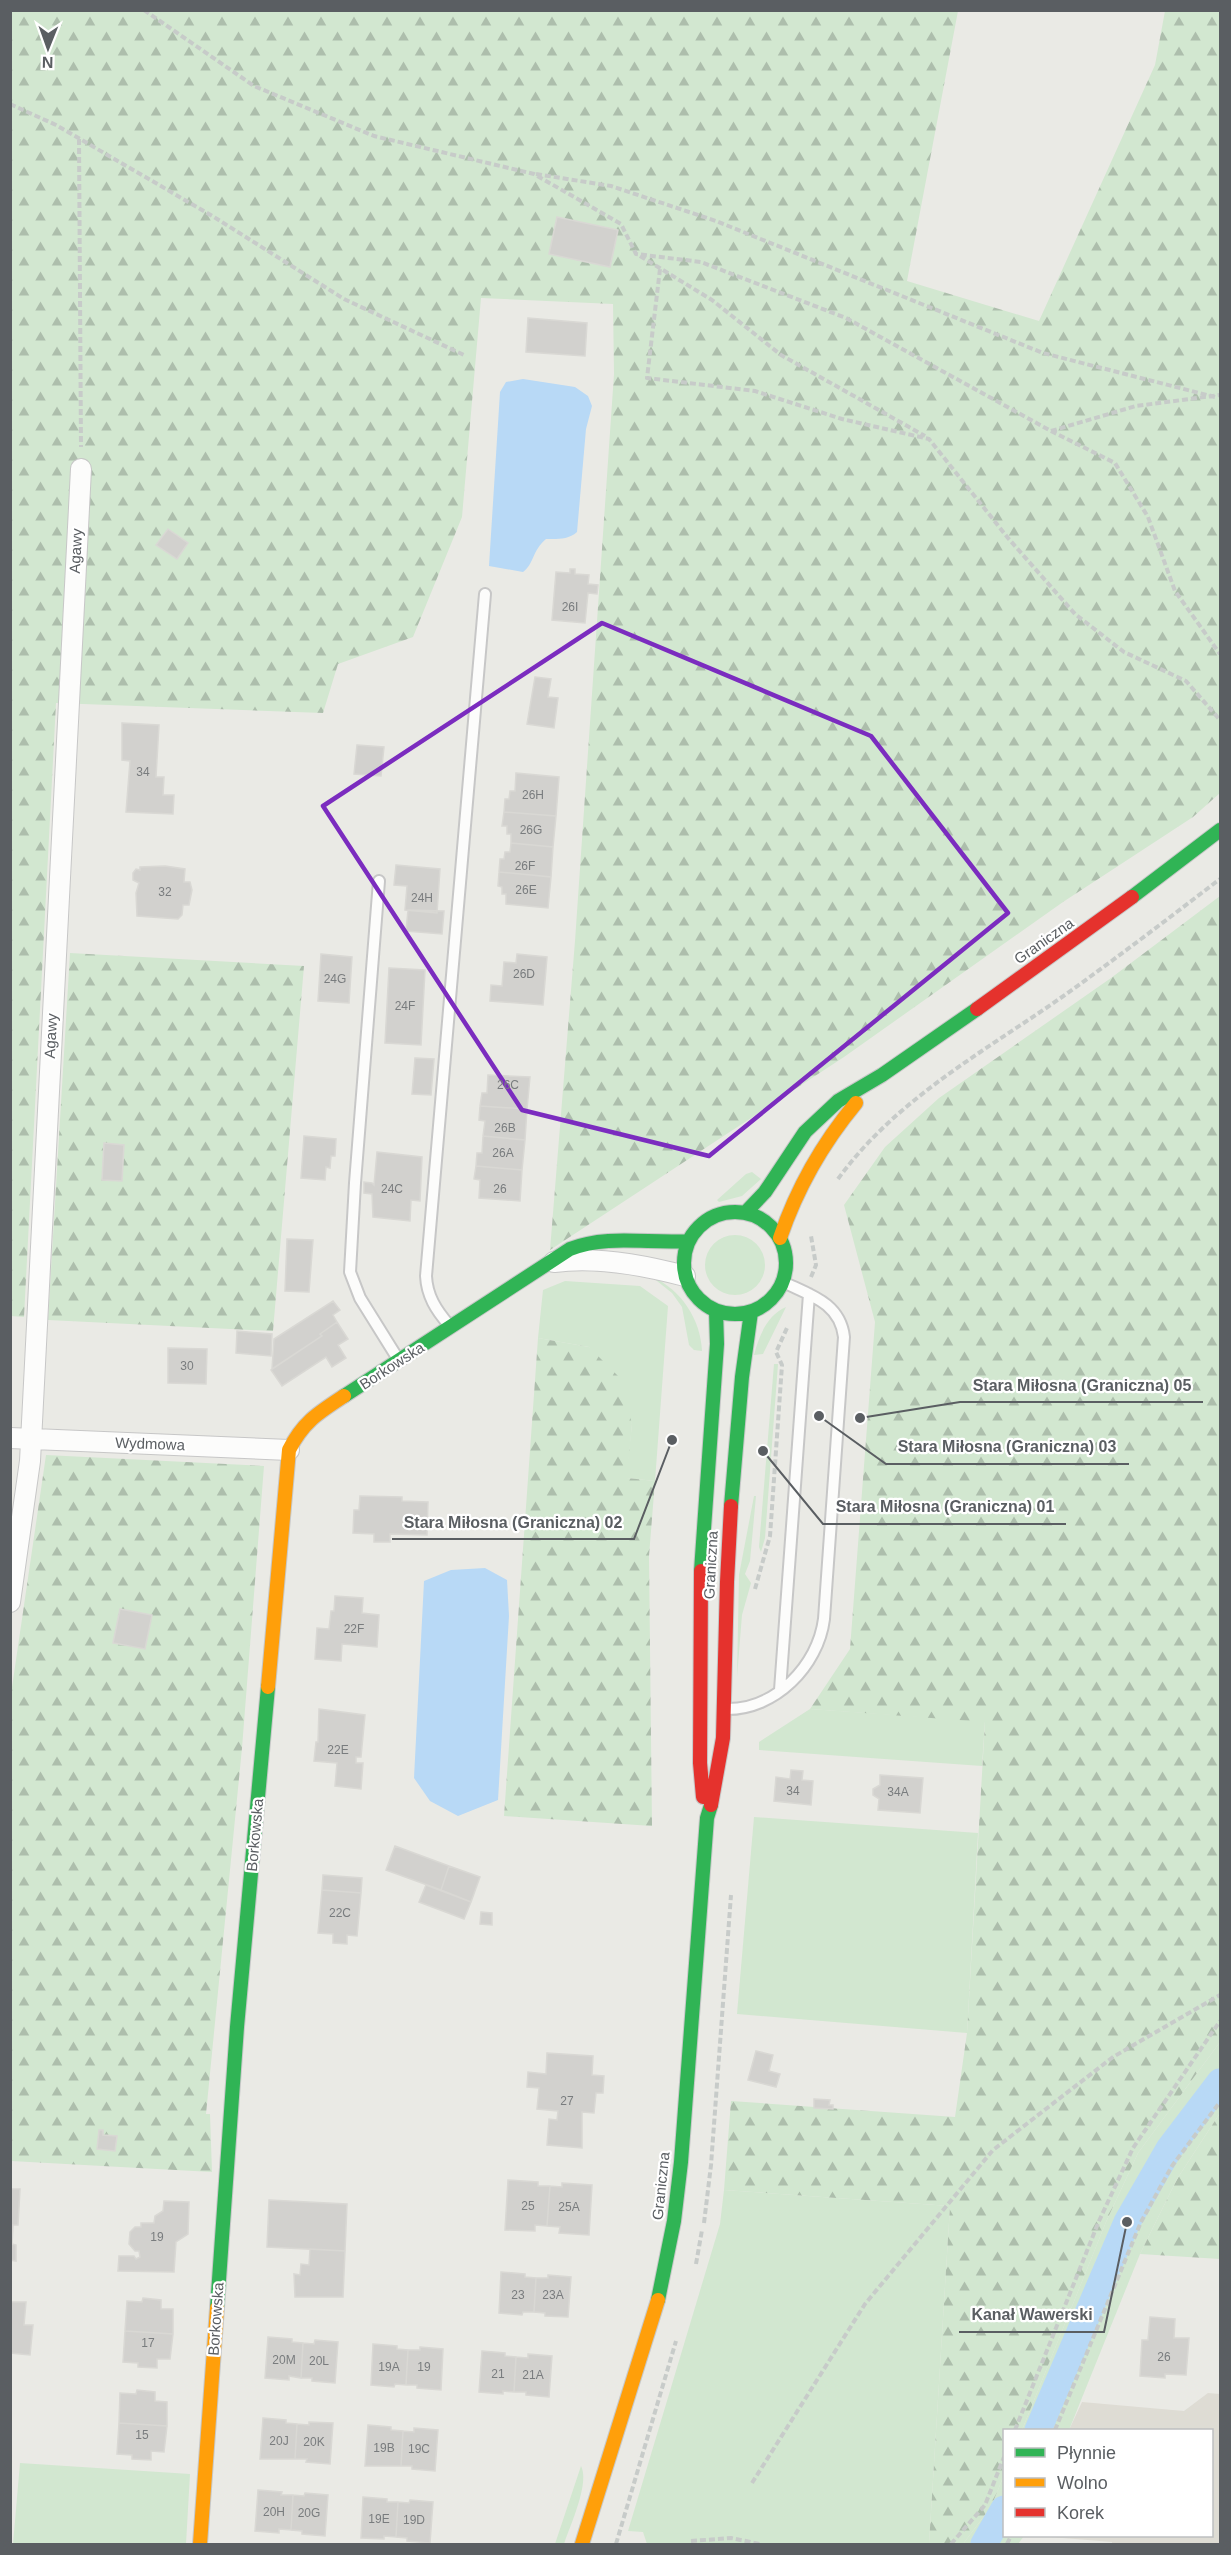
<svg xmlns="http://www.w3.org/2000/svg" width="1231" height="2555" font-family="Helvetica,sans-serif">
<defs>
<pattern id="forest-firs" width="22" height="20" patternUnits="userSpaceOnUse" patternTransform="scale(1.5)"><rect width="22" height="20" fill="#d2e7d0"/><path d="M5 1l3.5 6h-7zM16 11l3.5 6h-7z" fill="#adbeac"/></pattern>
</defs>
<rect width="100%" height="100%" fill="#eaeae5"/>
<path fill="#dedcd4" d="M1208,2393L1220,2394V2544H1112V2542L1038,2536H1212V2430H1069L1082,2402L1184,2411Z"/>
<path fill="#d2e7d0" d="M752,1172L761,1179L742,1196L719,1202L717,1200L746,1174Z
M705 1265a30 30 0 1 1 60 0a30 30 0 1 1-60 0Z
M652,1277C681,1289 701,1320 702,1351L694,1350L689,1345L682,1307L672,1293Z
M565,1281L640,1286L668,1306L655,1481L626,1478L632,1424L589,1347L538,1338L543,1290Z
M786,1307L763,1354L754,1355C759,1336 767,1315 786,1307Z
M774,1364H778L765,1538L761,1552L759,1547Z
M754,1496H756L750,1561L745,1574L751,1583L742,1615L737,1677L739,1575Z
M810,1709L985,1721L982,1766L759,1750V1742Z
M754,1817L978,1833L967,2033L737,2014Z
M1220,2042V2113L1177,2179L1140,2254L1069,2430H1022L1106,2222L1138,2153Z
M724,2190L950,2206L929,2544H647L643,2532L628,2531L720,2224Z
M20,2463L190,2474L186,2544H13Z
M581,2466C590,2483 570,2526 564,2544H555Z
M1004,2475V2536H1024L1018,2544H963L991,2507Z"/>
<path fill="url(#forest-firs)" d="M11,11H958L907,281L1039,321L1155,65L1165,11H1220V793L1193,817L1063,902L844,1057L550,1250L575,941L614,374L613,304L481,298L462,517L413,637L338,664L323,713L56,703L24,1317L11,1316Z
M1220,896V2042L1138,2153L1106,2222L1022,2430H1004V2475L991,2507L963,2544H929L950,2206L724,2190L731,2101L955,2117L967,2033L985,1722L810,1709L850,1649L875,1322L844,1205L885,1147L939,1098L1111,978Z
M70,953L304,966L273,1331L48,1320Z
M538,1338L589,1347L619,1377L632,1424L627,1478L655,1481L649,1556L652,1826L504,1816Z
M46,1455L264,1466L242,1748L206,2114H210L212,2172L11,2161V1694Z
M1220,2113V2259L1140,2254L1177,2179Z"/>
<path fill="#b8d9f6" d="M523,379L575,387L588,396L592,406L586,429L577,532C568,540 557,539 546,539C532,551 534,564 523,572L489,566L500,392L506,382Z
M485,1568L507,1580L509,1616L498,1800L458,1816L430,1801L414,1778L424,1581L451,1570Z"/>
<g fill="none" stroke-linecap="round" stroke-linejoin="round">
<path stroke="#b8d9f6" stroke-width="27" d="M1038,2430L1127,2222L1169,2149L1220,2082
M984,2544L1004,2509"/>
</g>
<path fill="#d2d1ce" stroke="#d9d8d4" stroke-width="1.5" d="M557,217L618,230L610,267L549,254Z
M528,318L587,323L585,356L526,352Z
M168,529L188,543L177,559L156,545Z
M570,569H575V574L589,575L588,584L598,585L597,594L588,593L585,623L552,620L556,572L570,573Z
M535,677L551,679L548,697L558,698L554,728L527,724Z
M122,723L159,725L156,777H164L163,795H174L173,814L126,812L130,761L122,760Z
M357,745L384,747L381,776L354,774Z
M516,773L559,777L556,816L504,812L505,799H509L510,791H515Z
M504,812L556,816L553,847L511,843V834H507V826H502Z
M511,843L553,847L551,877L499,872L500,859H504L505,852H510Z
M396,865L440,869L437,913L405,910L407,886L394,885Z
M165,866L185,869L184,882H190L192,890L189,905H183L182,915L178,919L137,916L136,893L139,883L133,880V873L136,869L140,870V867Z
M499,872L551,877L548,908L506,904V894H502V887L498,886Z
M408,910L444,911L442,934L406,931Z
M321,954L352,957L349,1003L318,1001Z
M517,954L547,957L543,1005L490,1001L491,985L502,986L504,962L516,963Z
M389,968L425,970L421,1045L385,1043Z
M415,1058L434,1059L431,1095L412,1094Z
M488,1075L530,1077L527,1109L480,1106L482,1093H487Z
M480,1106L527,1109L525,1140L483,1136L485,1121L479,1120Z
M304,1136L336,1139L335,1156H331L330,1168L326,1167L325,1180L301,1178Z
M483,1136L525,1140L522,1170L476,1166L477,1153H482Z
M104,1143L124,1145L122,1181L102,1180Z
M377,1152L422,1157L420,1201L411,1200L410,1221L373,1217L372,1194L364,1193V1182L372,1183L374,1185Z
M476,1166L522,1170L520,1201L479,1198L480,1180L474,1179Z
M287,1239L313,1240L309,1292L285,1291Z
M333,1301L340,1310L333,1315L337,1322L320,1334L322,1336L272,1369L274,1339Z
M337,1322L348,1339L338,1345L346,1358L332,1367L326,1357L282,1386L271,1370L322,1336L320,1334Z
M237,1331L272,1334L271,1356L236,1353Z
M168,1348L207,1349L206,1384L168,1383Z
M360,1496L402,1497V1501L428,1502L427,1535L390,1534V1542H374V1534L353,1533L354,1510H359Z
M335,1596L363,1598L362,1613L379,1615L377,1647L342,1644L341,1661L315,1659L317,1628L329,1629L331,1611H334Z
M120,1609L152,1615L145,1649L113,1643Z
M319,1709L365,1715L361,1757H356V1763H363L361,1789L335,1786L337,1763L314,1761L316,1742H318Z
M791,1770L803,1771L802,1780L813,1781L811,1805L774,1801L776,1777L790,1779Z
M880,1775L923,1778L920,1813L878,1810L879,1799L873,1795V1789L880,1785Z
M395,1846L449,1866L441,1890L386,1870Z
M449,1866L480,1877L471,1902L441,1890Z
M323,1875L362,1878L361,1893L322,1890Z
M426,1885L471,1902L464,1919L419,1902Z
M322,1890L361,1893L357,1936L347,1935V1944L333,1943V1934L318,1933Z
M481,1912L492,1913V1925L480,1924Z
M756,2051L773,2055L769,2071L780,2074L776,2087L748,2080Z
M547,2053L593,2056L592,2075L604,2076L603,2093H596L594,2113L582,2112V2148L547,2145L549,2119L557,2120L558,2111L537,2109L539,2088L527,2087L528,2072L546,2074Z
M814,2099L830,2100L829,2105H833V2109L814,2108Z
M99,2130H103V2135L117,2136L115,2151L97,2149Z
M508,2180L538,2182V2186H550L547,2226L535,2225V2231L505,2230Z
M562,2183L592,2185L589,2235L559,2233L560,2227L547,2226L550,2186L562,2187Z
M10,2189H20L18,2225H13L12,2244L16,2245V2261L10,2260Z
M269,2200L347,2204L345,2251L267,2247Z
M164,2201L189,2202L188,2234L176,2242L174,2272L118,2271L119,2256H134L136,2259L140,2257L139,2251H135L129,2244L130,2232L135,2227H141V2223H154L155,2216L163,2211Z
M310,2249L345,2251L343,2297H295L294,2274L300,2275L301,2264L309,2265Z
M501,2272L525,2274V2277L536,2278L534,2312H523L522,2315L499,2313Z
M548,2275L571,2277L568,2317L545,2316V2313L534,2312L536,2278H548Z
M143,2298L161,2300V2309H173V2334L125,2331L127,2301L142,2302Z
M10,2302H26L24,2325H33L30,2355L10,2353Z
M1150,2317L1175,2319L1174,2338H1189L1186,2375L1165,2374V2378L1140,2376L1142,2340H1148Z
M125,2331L173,2334L170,2359H157V2368L138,2367V2363L123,2362Z
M268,2337L292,2339V2342L303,2343L301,2378L289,2376V2380L265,2378Z
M315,2340L338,2342L335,2383L312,2381V2378H301L303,2343L314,2344Z
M373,2344L397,2346V2349L408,2350L406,2385L395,2384L394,2387L371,2385Z
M420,2347L443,2349L441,2390L417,2388V2385H406L408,2350H420Z
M482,2351L505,2353V2356L516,2357L514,2392L503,2391V2394L479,2392Z
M528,2354L552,2356L549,2397L526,2395V2392H514L516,2357L528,2358Z
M137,2390L155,2392V2401L167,2402V2426L119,2423L120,2393L136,2394Z
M263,2418L286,2420V2423L297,2424L295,2459H260Z
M309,2422L333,2423L330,2464L306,2462L307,2459H295L297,2424L309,2425Z
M119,2423L167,2426L164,2452L151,2451V2460L132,2459V2455L117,2454Z
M368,2425L391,2427V2430L403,2431L401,2466H365Z
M414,2428L438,2430L435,2471L412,2469V2466H401L403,2431L414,2432Z
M258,2490L282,2492L281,2495H293L291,2530L279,2529V2533L255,2531Z
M305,2493L328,2495L325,2536L302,2534V2531L291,2530L293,2495L304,2496Z
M363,2497L387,2499V2502H398L396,2537L384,2536V2539L361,2538Z
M410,2500L433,2502L430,2543L407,2541V2538L396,2537L398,2502L409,2503Z"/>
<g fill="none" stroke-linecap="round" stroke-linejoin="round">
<g stroke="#c7c7c7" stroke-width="14">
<path id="lane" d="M379,881L355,1183L350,1272L360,1298L398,1359
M449,1325C436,1310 427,1296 426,1276L485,594
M780,1690L809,1294
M726,1709C775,1710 818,1666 824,1619L844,1337C840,1303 810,1295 783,1282"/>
</g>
<g stroke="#c7c7c7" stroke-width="22">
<path id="street" d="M554,1262C597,1256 644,1265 685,1276
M10,1438L289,1450
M10,1602L30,1461L81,469"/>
</g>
<g stroke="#c7c8c8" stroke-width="16">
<path id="fast" d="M1132,897L1220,830
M684 1263a51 51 0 1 1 102 0a51 51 0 1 1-102 0Z
M745,1213L765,1192L805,1132L838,1101L882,1075L977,1009
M344,1396L570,1249C608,1234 649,1244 689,1241
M731,1506L742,1377L751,1312
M701,1571L717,1344L716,1311
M658,2300L674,2221L681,2162L707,1818L711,1805
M217,2308L237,2027L268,1687"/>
</g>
<g stroke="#c7c8c8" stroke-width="16">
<path id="slow" d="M780,1238C797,1188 822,1144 856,1103
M268,1687L289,1450C303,1422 318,1413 344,1396
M200,2544L217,2308
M582,2544L658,2300"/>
</g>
<g stroke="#c7c8c8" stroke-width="16">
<path id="jam" d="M977,1009L1132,897
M701,1571L700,1763L703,1797
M711,1805L723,1738L727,1582L731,1506"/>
</g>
<path stroke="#c7cbc9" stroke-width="4" stroke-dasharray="6 3" stroke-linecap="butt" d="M144,10L254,86L374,136L534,174L621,224L636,254L701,262L846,318L1051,431L1115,463L1148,517L1175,591L1220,654
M10,104L56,125L214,217L344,299L464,355
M79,139L81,447
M536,174L611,186L716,221L1043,353L1215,397
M640,256L712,300L781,355L925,436
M660,269L647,378L755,391L842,419L929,439L1008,538L1075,614L1124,652L1186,681L1220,720
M1051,431L1136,406L1220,395
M838,1179C893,1103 976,1056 1052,1004C1109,964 1165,921 1220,879
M811,1277L816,1265L811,1236
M755,1589L770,1536L782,1365L776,1352L787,1328
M704,2223L711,2165L731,1895
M696,2264L702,2230
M1015,2430L1099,2221L1133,2148L1220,2021
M1055,2430L1141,2222L1172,2166L1220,2102
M752,2483L865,2304L993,2150L1113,2057L1220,1995
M691,2541L731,2538L760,2544
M616,2544L676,2341
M951,2544L985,2505L1004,2457
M1007,2544L1011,2536"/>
<use href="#lane" stroke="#fcfcfb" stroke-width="10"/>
<use href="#street" stroke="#fcfcfb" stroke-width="20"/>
<use href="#fast" stroke="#30b455" stroke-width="14"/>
<use href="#slow" stroke="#ff9f0a" stroke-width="14"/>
<use href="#jam" stroke="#e5322d" stroke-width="14"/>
</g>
<path fill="none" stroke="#7b2cbf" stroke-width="4.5" stroke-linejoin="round" d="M602,623L871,736L1008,913L709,1156L522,1110L323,806Z"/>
<g text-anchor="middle" stroke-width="4.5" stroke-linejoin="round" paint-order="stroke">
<g font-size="12" fill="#797c7e">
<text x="570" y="611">26I</text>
<text x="143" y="776">34</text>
<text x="533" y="799">26H</text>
<text x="531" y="834">26G</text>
<text x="525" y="870">26F</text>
<text x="526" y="894">26E</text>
<text x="165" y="896">32</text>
<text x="422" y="902">24H</text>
<text x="524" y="978">26D</text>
<text x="335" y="983">24G</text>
<text x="405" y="1010">24F</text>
<text x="508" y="1089">26C</text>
<text x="505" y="1132">26B</text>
<text x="503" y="1157">26A</text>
<text x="392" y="1193">24C</text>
<text x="500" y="1193">26</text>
<text x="187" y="1370">30</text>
<text x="354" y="1633">22F</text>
<text x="338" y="1754">22E</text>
<text x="793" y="1795">34</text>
<text x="898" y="1796">34A</text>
<text x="340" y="1917">22C</text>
<text x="567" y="2105">27</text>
<text x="528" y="2210">25</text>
<text x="569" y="2211">25A</text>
<text x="157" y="2241">19</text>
<text x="518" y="2299">23</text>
<text x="553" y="2299">23A</text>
<text x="148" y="2347">17</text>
<text x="1164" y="2361">26</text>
<text x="284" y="2364">20M</text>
<text x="319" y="2365">20L</text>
<text x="389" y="2371">19A</text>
<text x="424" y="2371">19</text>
<text x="498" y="2378">21</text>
<text x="533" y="2379">21A</text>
<text x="142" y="2439">15</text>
<text x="279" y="2445">20J</text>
<text x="314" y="2446">20K</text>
<text x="384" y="2452">19B</text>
<text x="419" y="2453">19C</text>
<text x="274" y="2516">20H</text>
<text x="309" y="2517">20G</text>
<text x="379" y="2523">19E</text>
<text x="414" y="2524">19D</text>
</g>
<g font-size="15" fill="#5a5e62" stroke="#fff">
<text transform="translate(76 551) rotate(-87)" y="5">Agawy</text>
<text transform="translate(1044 941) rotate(-35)" y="5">Graniczna</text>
<text transform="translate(51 1036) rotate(-87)" y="5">Agawy</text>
<text transform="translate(392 1366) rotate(-33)" y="5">Borkowska</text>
<text transform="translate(150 1444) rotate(2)" y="5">Wydmowa</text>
<text transform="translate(711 1565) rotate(-87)" y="5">Graniczna</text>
<text transform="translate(255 1835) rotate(-85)" y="5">Borkowska</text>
<text transform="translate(661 2186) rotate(-84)" y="5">Graniczna</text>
<text transform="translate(216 2319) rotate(-86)" y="5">Borkowska</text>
</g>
</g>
<path fill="none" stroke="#5a5e62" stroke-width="2" d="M860 1418L960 1402H1203M819 1416L886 1464H1129M763 1451L823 1524H1066M672 1440L634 1539H392M1127 2222L1104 2332H959"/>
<g fill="#5a5e62" stroke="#fff" stroke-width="2">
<circle cx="860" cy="1418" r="6"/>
<circle cx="819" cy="1416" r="6"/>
<circle cx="763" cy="1451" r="6"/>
<circle cx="672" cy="1440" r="6"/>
<circle cx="1127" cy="2222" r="6"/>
</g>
<g font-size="16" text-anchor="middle" font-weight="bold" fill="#5a5e62" stroke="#fff" stroke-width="4.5" stroke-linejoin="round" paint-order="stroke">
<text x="1082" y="1391">Stara Miłosna (Graniczna) 05</text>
<text x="1007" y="1452">Stara Miłosna (Graniczna) 03</text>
<text x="945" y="1512">Stara Miłosna (Graniczna) 01</text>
<text x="513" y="1528">Stara Miłosna (Graniczna) 02</text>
<text x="1032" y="2320">Kanał Wawerski</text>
</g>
<rect width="1231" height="2555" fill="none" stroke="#5a5e62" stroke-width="24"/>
<rect x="1003" y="2429" width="210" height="108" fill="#ffffff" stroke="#bdbfc0" stroke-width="1.5"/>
<rect x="1015" y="2448" width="30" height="9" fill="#30b455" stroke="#bdbfc0" stroke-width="1.5"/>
<text x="1057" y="2459" font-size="18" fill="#5a5e62">Płynnie</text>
<rect x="1015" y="2478" width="30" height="9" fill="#ff9f0a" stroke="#bdbfc0" stroke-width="1.5"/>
<text x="1057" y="2489" font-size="18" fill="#5a5e62">Wolno</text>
<rect x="1015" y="2508" width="30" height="9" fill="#e5322d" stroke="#bdbfc0" stroke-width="1.5"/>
<text x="1057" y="2519" font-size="18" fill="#5a5e62">Korek</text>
<g transform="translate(48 48) rotate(181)" stroke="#ffffff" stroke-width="4.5" paint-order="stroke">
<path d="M0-4.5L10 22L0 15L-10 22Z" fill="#5a5e62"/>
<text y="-9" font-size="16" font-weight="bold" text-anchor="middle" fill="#5a5e62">N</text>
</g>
</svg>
